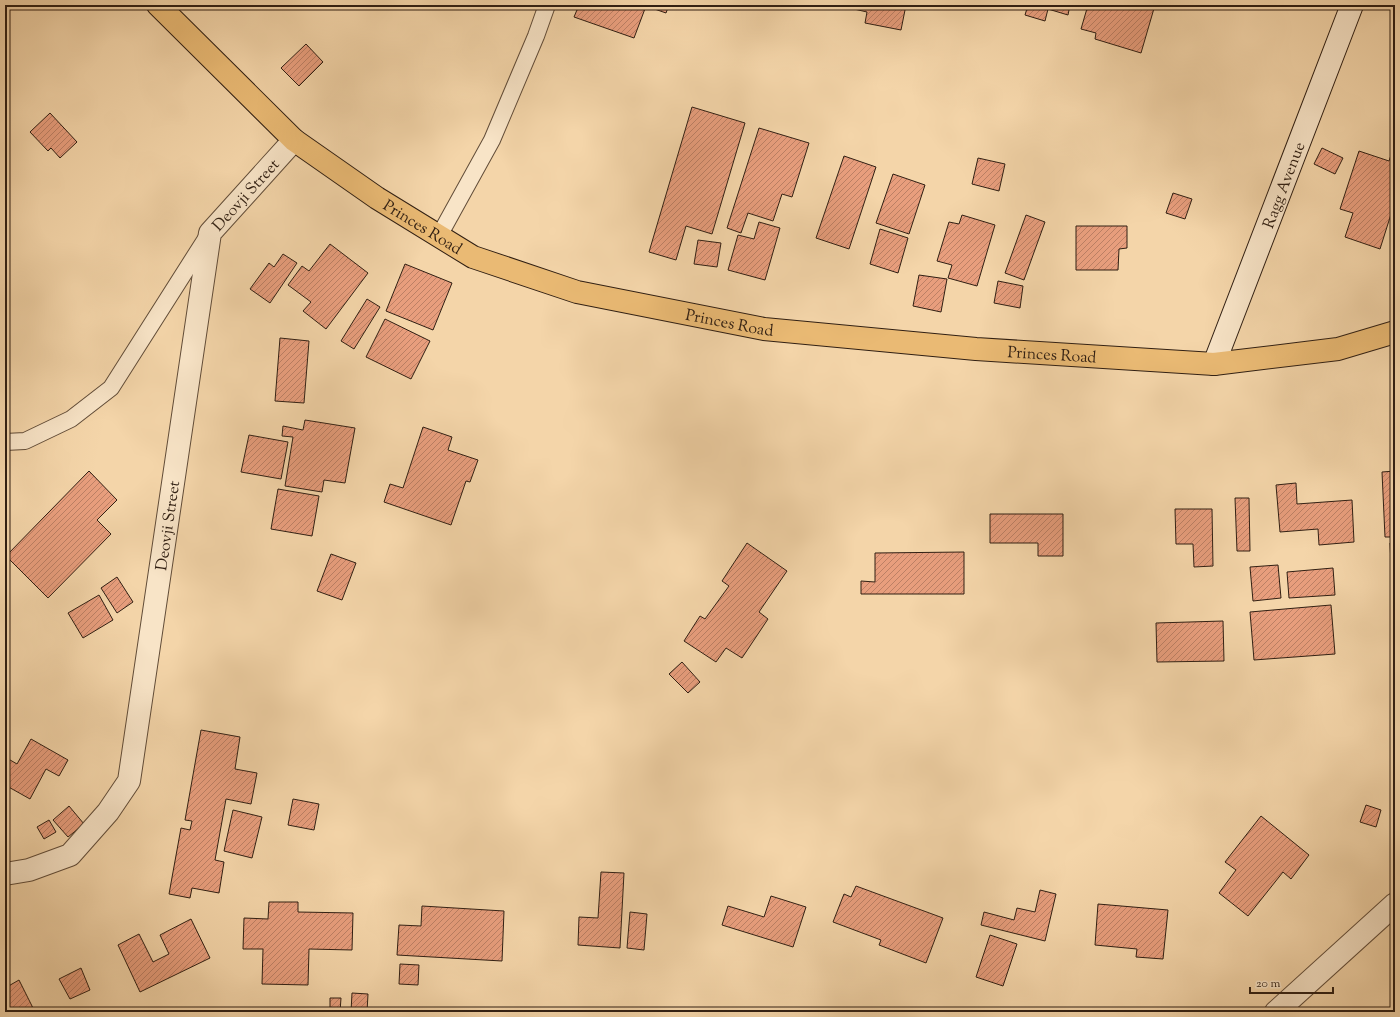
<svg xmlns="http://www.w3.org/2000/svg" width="1400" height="1017" font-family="'Sorts Mill Goudy',serif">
<defs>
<pattern id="building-hatch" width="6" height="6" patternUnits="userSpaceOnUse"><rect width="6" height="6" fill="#e89e7d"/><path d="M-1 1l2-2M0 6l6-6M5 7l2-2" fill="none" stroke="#bc8065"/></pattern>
</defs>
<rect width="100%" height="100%" fill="#f4d5a9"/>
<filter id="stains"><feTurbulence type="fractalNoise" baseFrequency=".005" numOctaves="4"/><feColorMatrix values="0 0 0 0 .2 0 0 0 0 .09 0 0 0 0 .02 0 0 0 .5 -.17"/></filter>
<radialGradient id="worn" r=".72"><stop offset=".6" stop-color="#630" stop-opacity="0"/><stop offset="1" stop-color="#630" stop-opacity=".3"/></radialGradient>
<path fill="url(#building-hatch)" stroke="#301f13" d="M579,5H669L666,13L646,6L634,38L574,17Z
M855,5H906L901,30L865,23L867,12L854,9Z
M1028,5H1070L1068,15L1048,9L1045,21L1025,15Z
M1088,5H1155L1141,53L1095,39L1096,33L1081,29Z
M306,44L323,62L299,86L281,68Z
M692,107L745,123L712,234L686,226L676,260L649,252Z
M50,113L77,142L60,158L51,148L48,151L30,132Z
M759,128L809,143L792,197L782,194L773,221L748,213L741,233L727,228Z
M1395,143V212L1392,211L1380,249L1345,237L1353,213L1340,209L1359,151L1389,161Z
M1322,148L1343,158L1335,174L1314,164Z
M844,156L876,167L849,249L816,238Z
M978,158L1005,164L999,191L972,184Z
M893,174L925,185L909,234L876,223Z
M1173,193L1192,199L1185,219L1166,213Z
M962,215L995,225L977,286L948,278L952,265L937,261L949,222L959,224Z
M1026,215L1045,222L1024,280L1005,273Z
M759,222L780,228L765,280L728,270L738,235L754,239Z
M1076,226H1127V248L1119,249L1118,270H1076Z
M880,229L908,238L898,273L870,264Z
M698,240L721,243L717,267L694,264Z
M330,244L368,273L326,329L303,311L311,302L288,285L302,266L309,271Z
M283,254L297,263L270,303L250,289L269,263L274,267Z
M405,264L452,283L433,330L386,311Z
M919,275L947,279L941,312L913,306Z
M998,281L1023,286L1020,308L994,303Z
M367,299L380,307L354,349L341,341Z
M385,319L430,341L411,379L366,357Z
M280,338L309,341L304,403L275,401Z
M305,420L355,428L345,483L324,480L322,492L285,486L293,437L282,436L283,426L303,430Z
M423,427L452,437L448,450L478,460L470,482L466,481L451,525L384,502L390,484L403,488Z
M249,435L288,442L281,479L241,472Z
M89,471L117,500L97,520L111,534L48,598L6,556Z
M1395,471V537H1385L1382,472Z
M1296,483L1297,504L1352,500L1354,542L1319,545L1318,529L1280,532L1276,485Z
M278,489L319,496L312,536L271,529Z
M1235,498H1249L1250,551H1237Z
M1175,509H1212L1213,566L1194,567L1193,544H1176Z
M990,514H1063V556H1038V543H990Z
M1395,542V586H1392L1390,543Z
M747,543L787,571L759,612L768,619L742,658L726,648L716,662L684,641L700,616L705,619L729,586L722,581Z
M964,552V594H861V581L875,582V553Z
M331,554L356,563L342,600L317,591Z
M1278,565L1281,598L1253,601L1250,567Z
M1333,568L1335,595L1289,598L1287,572Z
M117,577L133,602L117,613L101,588Z
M99,595L113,620L83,638L68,613Z
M1331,605L1335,654L1254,660L1250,612Z
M1223,621L1224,661L1157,662L1156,623Z
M682,662L700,682L688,693L669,674Z
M201,730L240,737L235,769L257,773L251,804L226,799L215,860L224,862L219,893L192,888L190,898L169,894L181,828L190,830L192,821L185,820Z
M31,739L68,760L59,776L46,769L30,799L5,785V757L17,764Z
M293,799L319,804L314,830L288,825Z
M1366,805L1381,810L1376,827L1360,822Z
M69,806L84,824L68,837L53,820Z
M233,810L262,817L252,858L224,851Z
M1261,816L1309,855L1291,879L1283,872L1248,916L1219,893L1236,870L1225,862Z
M49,820L56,832L44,839L37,827Z
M601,872L624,873L620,948L578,945L579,917L598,918Z
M856,886L943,918L926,963L879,945L881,940L833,922L844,894L851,897Z
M1040,890L1056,894L1045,941L981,925L984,912L1014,920L1017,908L1035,912Z
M771,896L806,907L793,947L722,925L728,906L764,917Z
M269,902H298V912L353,913L352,950L309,949L308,985L262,984L263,949H243L244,918L268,919Z
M1098,904L1168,910L1163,959L1136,957L1137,949L1095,945Z
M422,906L504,911L502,961L397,955L399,925L421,926Z
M630,912L647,914L644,950L627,948Z
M191,919L210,958L140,992L118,945L139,934L153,962L169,954L160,935Z
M990,935L1017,944L1003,986L976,977Z
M400,964L419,965L418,985L399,984Z
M81,968L90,990L70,999L59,979Z
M19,980L35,1012H5V988Z
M352,993L368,994L367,1012H351Z
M330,998H341L340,1012H321L322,1009H330Z"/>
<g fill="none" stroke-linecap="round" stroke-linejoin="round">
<g stroke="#614c38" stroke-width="18">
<path id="lane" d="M439,236L492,140L536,36L547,5
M5,442L25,441L71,419L111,388L207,237"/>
</g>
<g stroke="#614c38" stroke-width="24">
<g id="street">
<path id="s1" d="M5,874L29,870L70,855L108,812L129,781L210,233L294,140"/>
<path d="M1276,1012L1395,904"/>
</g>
</g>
<g stroke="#301f13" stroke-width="24">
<g id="secondary">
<path id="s2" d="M1214,364L1352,5"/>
</g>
</g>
<g stroke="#301f13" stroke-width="24">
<g id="primary">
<path id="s3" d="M158,5L294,140L377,198L473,257L577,292L764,329L976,349L1214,364L1338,349L1395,332"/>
</g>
</g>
<use href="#lane" stroke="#f8e4c7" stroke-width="16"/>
<use href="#street" stroke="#f8e4c7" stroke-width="22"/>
<use href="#secondary" stroke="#f8e4c7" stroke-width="22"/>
<use href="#primary" stroke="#eaba74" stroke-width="22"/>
</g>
<g text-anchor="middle" stroke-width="4" stroke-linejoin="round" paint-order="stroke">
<g font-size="16" fill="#301f13" stroke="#f8e4c7">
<text dy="6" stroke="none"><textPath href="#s2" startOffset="192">Ragg Avenue</textPath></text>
<text dy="6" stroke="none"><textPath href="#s1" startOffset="769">Deovji Street</textPath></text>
<text dy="6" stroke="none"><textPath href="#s3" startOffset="347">Princes Road</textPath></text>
<text dy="6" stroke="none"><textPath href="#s3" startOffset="671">Princes Road</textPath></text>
<text dy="6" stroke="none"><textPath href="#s3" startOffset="995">Princes Road</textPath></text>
<text dy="6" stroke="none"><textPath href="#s1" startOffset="421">Deovji Street</textPath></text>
</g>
</g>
<rect width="1400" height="1017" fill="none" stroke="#f4d5a9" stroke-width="20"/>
<rect x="6" y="6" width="1388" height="1005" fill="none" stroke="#301f13" stroke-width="2"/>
<rect x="10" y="10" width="1380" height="997" fill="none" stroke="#301f13"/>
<path d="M1250 987v6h83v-6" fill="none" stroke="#301f13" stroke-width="2"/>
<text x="1256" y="987" font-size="12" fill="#301f13" stroke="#f8e4c7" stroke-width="3" paint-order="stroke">20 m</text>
<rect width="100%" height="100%" filter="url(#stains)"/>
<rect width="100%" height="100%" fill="url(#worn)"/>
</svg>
